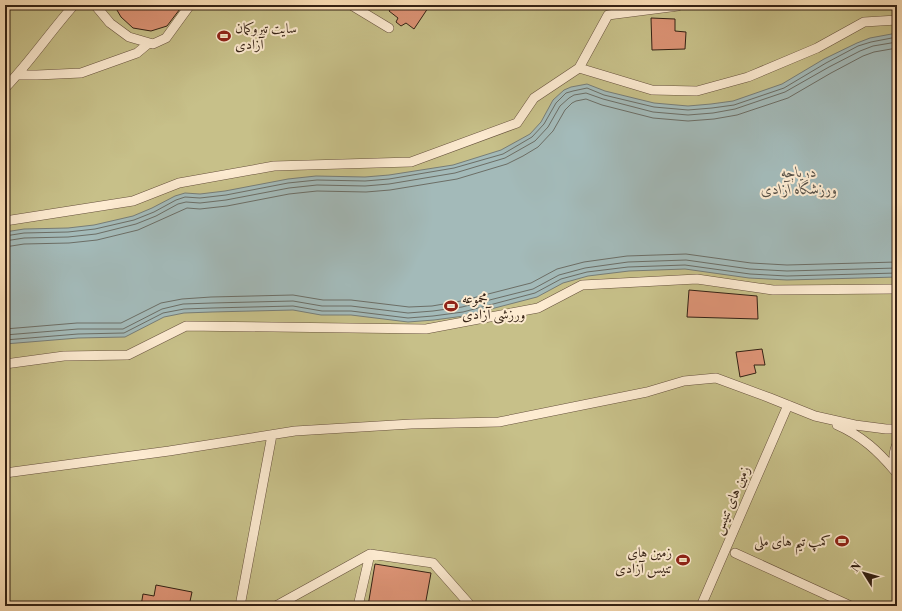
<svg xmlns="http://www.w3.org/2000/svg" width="902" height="611" font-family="'Libre Bodoni',Amiri,serif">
<rect width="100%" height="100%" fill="#fce0b8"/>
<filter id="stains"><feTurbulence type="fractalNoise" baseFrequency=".005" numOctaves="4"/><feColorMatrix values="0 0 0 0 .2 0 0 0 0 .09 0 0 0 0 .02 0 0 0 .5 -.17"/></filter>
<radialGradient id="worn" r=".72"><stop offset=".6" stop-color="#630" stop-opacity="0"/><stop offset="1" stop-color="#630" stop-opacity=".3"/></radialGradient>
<path fill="#c7c089" stroke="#7e704e" d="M5,5H897V606H5Z"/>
<path fill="#a3bab9" stroke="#777d77" d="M897,33V277L787,280L749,278L685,269L629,271L588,276L563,283L537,297L464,316L434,320L408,322L351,315H321L293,310L212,312L184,313L164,317L125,337L78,338L5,344V232L24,229L68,228L94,225L133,216L152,208L175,196L185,193L200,194L225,191L288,179L316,176L365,177L389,175L453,165L501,150L530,134L541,122L553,100L564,90L571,87L587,84L605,91L654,103L688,106L711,104L733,101L782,84L824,59L857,43L870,38Z"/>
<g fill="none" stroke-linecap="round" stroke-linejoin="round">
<path stroke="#6c6e66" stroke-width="1" d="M5,236L24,233L68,232L95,229L134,220L154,212L176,200L185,197L200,198L226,195L288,183L317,180L365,181L389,179L454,168L503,154L532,137L544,124L556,103L566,93L573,91L587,88L604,95L654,107L688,110L712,108L734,105L784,88L826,63L858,46L871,42L897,37
M5,241L24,238L68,237L96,234L136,224L156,216L178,204L186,202L200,203L226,200L289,188L317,185L365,186L389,184L455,173L505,158L535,141L548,127L560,106L569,98L574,95L586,93L603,99L653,112L688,115L713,113L735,109L785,92L829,67L860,51L873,46L897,42
M5,247L24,244L69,243L97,240L138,230L187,208L200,209L227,206L289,194L317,191L366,192L390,190L457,179L507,164L523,156L538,147L553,131L565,110L572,103L576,101L586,99L602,105L653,118L688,121L714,119L737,115L788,98L831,73L863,56L874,52L897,48
M5,329L77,323H121L161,303L182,299L211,297L293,295L323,300H351L409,307L432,306L461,301L531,283L557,269L584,262L627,256L686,254L751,263L787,265L897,262
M5,335L78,329H123L162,309L183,304L212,303L293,301L322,306H351L408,313L433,311L462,307L533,289L559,275L585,268L628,262L686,260L750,269L787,271L897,268
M5,340L78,334L124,333L163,313L184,309L212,308L293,306L322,311H351L408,318L433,316L463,312L535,293L561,279L587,272L628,267L685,265L750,274L787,276L897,273"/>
</g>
<path fill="#dc9375" stroke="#342114" d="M114,5H183L167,26L151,31L133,28L121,17Z
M393,5H430L414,29L406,23L401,26L396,22L398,18L389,11Z
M651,18L675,19V31L686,32L685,49L652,50Z
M689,290L757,296L758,319L687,317Z
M762,349L765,365H754L756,373L740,377L736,352Z
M375,564L431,573L425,606H368Z
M156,585L192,592L189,606H141L143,594L154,596Z"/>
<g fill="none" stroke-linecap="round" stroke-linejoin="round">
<g stroke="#66513d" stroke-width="10">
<path id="minor" d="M95,5L110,23L129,37L153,44L166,38L190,5
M351,5L389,28
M579,68L652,90L697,91L748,77L817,48L864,22L897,20
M18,75H37L81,73L137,53L149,43
M5,88C30,62 50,32 74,5
M5,221L133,201L179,183L274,166L411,162L517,123L534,98L579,68L608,15L678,6
M5,364L64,356L128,355L186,326L426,329L538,308L582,285L697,279L773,290L897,289
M837,425C862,436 878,451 895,471
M895,470C893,461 893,453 897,444
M5,473L169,451L295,431L411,424L499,422L647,392L684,381L716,378L770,398L815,416L855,425L886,429H897
M735,553L851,606
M240,606L272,435
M276,606L370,554L433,563L471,606
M358,606L370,554
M701,606L788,405"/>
</g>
<use href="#minor" stroke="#fdebd1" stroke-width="9"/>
</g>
<defs>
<g id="stadium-bare" transform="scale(1.08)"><path d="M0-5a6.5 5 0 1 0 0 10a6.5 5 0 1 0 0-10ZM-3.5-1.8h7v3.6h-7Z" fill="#8f2418" stroke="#fdebd1" stroke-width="2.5" paint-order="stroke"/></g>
</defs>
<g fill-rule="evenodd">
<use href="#stadium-bare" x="224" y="36"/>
<use href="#stadium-bare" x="451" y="306"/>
<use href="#stadium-bare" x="842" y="541"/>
<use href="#stadium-bare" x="683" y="560"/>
</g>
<g text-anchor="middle" stroke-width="4" stroke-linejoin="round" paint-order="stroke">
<g font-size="14" fill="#342114" stroke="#fdebd1" text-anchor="start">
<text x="235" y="33">سایت تیروکمان<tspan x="235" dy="16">آزادی</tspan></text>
<text x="462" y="303">مجموعه<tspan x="462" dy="16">ورزشی آزادی</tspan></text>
<text x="831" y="546" text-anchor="end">کمپ تیم های ملی</text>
<text x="672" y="557" text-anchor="end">زمین های<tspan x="672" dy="16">تنیس آزادی</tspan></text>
</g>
<g font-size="14" fill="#342114" stroke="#fdebd1">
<text transform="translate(731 500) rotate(-67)" y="5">زمین های تنیس</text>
</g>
<g font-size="15" font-style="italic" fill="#554f46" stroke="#fdebd1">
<text x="799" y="177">دریاچه<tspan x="799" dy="17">ورزشگاه آزادی</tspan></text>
</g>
</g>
<rect width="902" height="611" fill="none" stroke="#fce0b8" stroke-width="20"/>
<rect x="6" y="6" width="890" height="599" fill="none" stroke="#342114" stroke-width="2"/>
<rect x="10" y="10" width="882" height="591" fill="none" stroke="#342114"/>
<g transform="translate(864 573) rotate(307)" stroke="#fdebd1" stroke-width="3" paint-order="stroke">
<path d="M0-3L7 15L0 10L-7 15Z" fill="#342114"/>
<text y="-6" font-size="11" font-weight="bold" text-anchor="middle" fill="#342114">N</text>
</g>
<rect width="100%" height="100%" filter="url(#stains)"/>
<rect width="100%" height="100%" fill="url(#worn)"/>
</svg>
